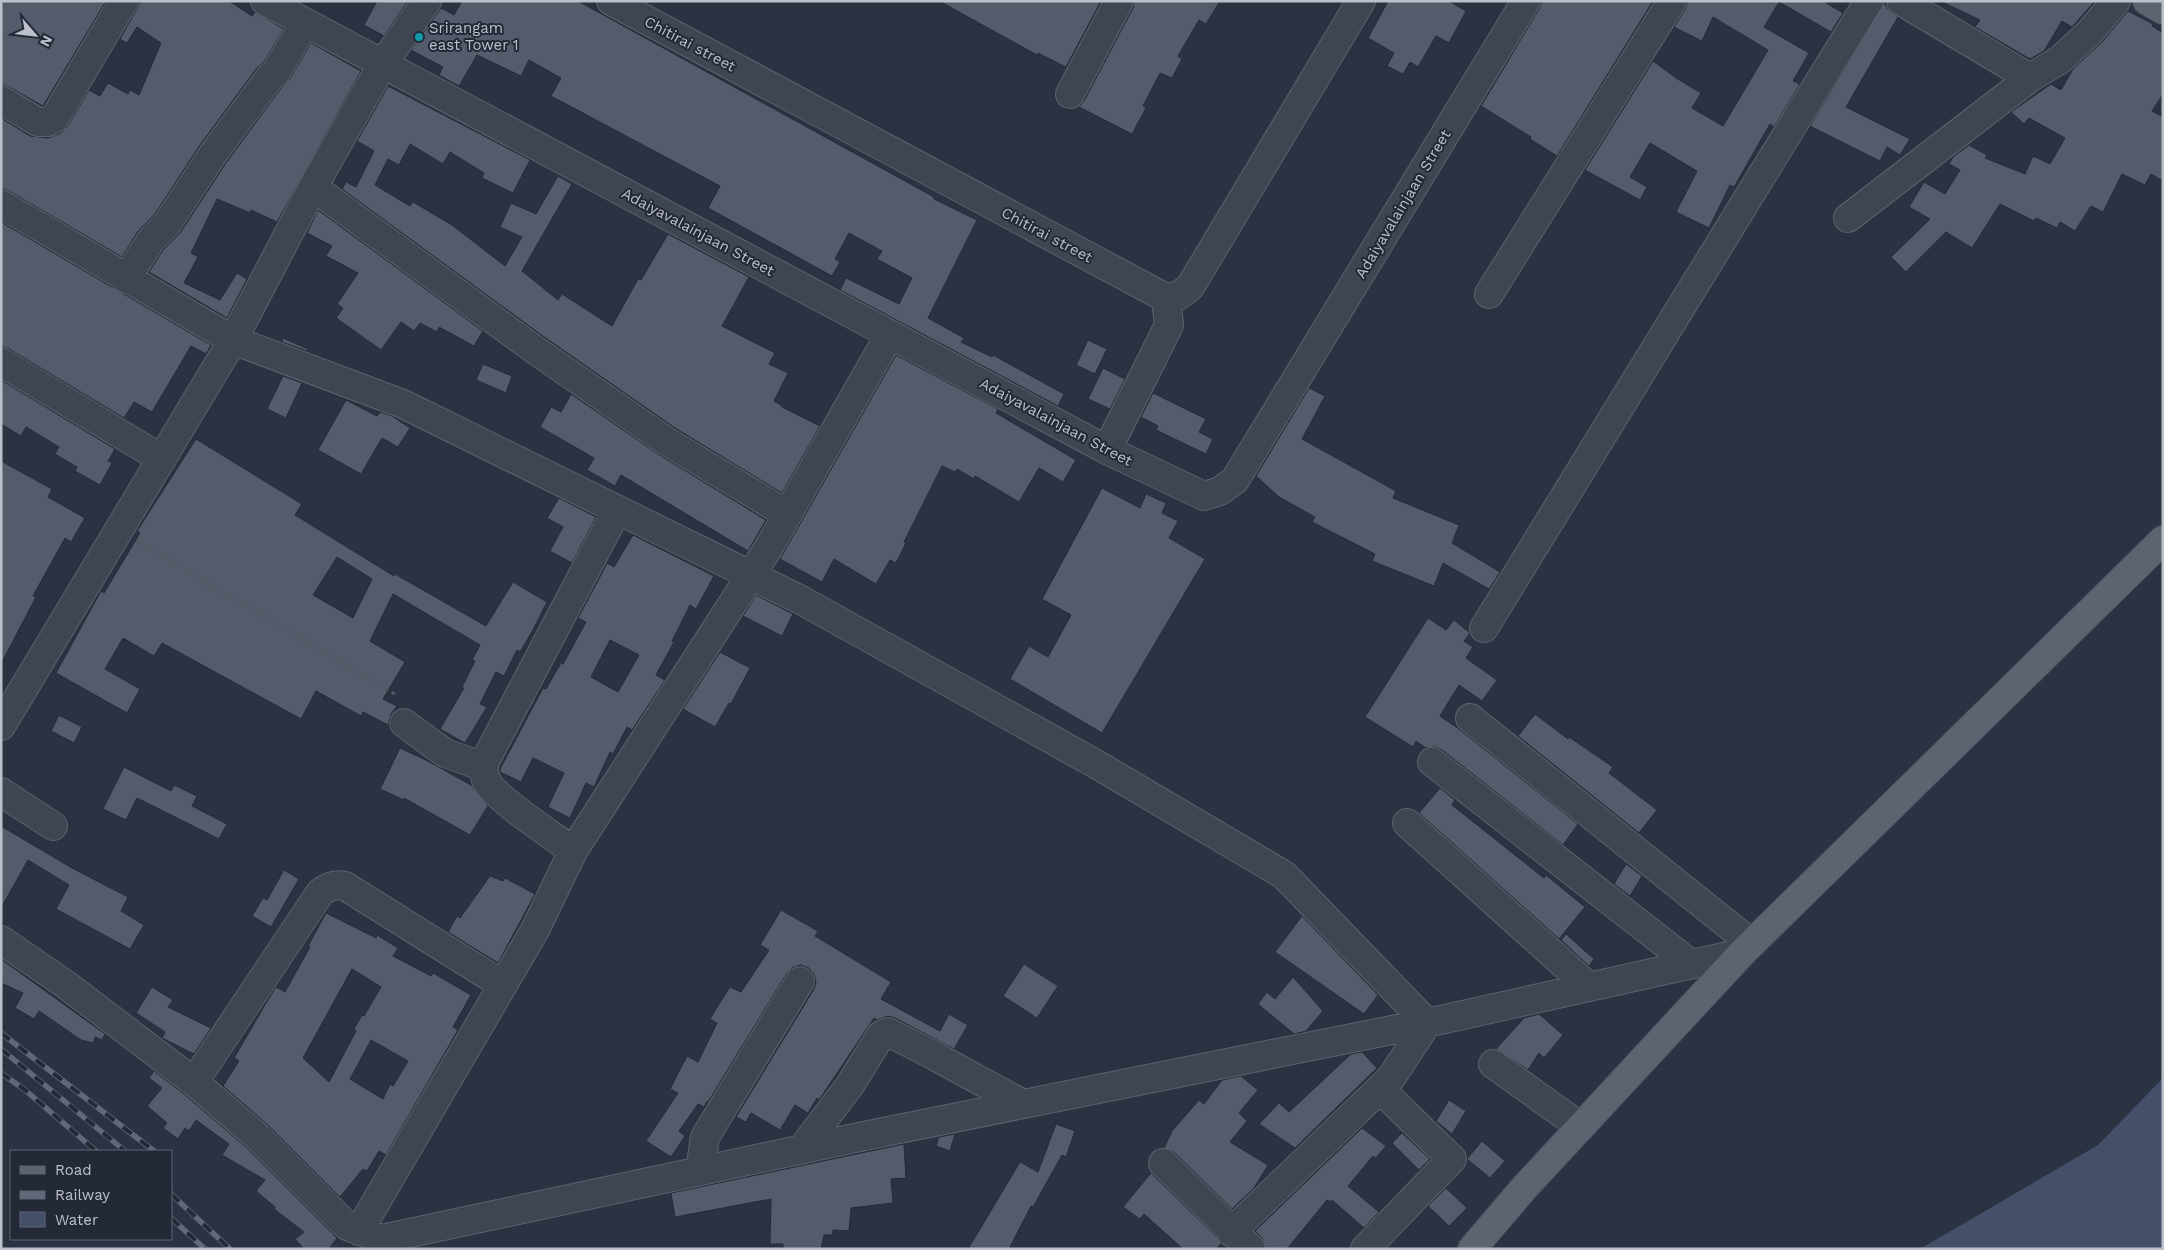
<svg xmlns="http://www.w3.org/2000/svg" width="2164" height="1250" font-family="'Work Sans',sans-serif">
<rect width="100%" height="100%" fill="#2b3241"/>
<path fill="#445069" d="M2163,1078V1249H1920L2098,1145Z"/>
<path fill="#545b6b" stroke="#252b38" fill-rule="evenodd" d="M1,1H106L43,106L9,87L1,84Z
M140,1H229L252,16L255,12L284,29L264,62L257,68L200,145L155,214L138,231L122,257L9,191L1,188V118L30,136L48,138L61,133L67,127L89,90L100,96L108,83L128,94L130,90L139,95L161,43L137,27L127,43L120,39L137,9Z
M377,1H408L384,36L364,25Z
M462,1H578L934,197V199L977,220L928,318L964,338L961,342L992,357L993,355L1064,394L1058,406L840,290L846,278L899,304L912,278L877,259L882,251L849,233L835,259L840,262L832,276L708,208L720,186L551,96L561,78L529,60L521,76L477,55L459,86L439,75L443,67L411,50L441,8L454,15Z
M939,1H1101L1066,67L1038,53L1037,55Z
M1134,1H1220L1206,24L1199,20L1178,56L1182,59L1172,78L1160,73L1143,106L1146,108L1132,134L1079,107L1084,101L1133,8Z
M1388,1H1449L1466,11L1449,43L1436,36L1418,67L1410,62L1403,74L1387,66L1394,53L1368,38Z
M1542,1H1653L1557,156L1530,139L1531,137L1481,106L1539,9Z
M1688,1H1823L1843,13L1831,32L1779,2L1764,27L1809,53L1793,81L1800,84L1774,127L1770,124L1734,187L1730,185L1709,228L1676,212L1697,171L1650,143L1630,177L1647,187L1640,200L1585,170L1653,61L1676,78L1701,93L1692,108L1723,126L1768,50L1713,17L1702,41L1674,27L1685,9Z
M1940,1H2095L2072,27L2062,21L2044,51L2030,59L1975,27L1980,20Z
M1884,3L1888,9L1898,17L1846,107L1910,139L1900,155L1887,147L1880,161L1810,126Z
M2128,11L2153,24L2152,26L2163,33V94L2152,111L2163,117V181L2151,174L2145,185L2122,174L2103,212L2091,206L2075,231L2060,222L2057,228L2036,218L2034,221L2000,204L1972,248L1946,232L1906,272L1891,257L1930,219L1909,207L1924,182L1945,194L1960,170L1949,164L1953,157L1969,145L1987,155L1985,158L2025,174L2033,156L2050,164L2065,138L2029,118L2024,124L2011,112L2051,84L2061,90L2073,69L2102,42Z
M311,43L361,71L277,222L251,210L250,213L217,199L191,253L198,257L184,283L220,300L237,273L247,279L227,318L149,272L163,250L180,233L226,163L281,88L289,80Z
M388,86L530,160L513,193L482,178L484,173L450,152L443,164L410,144L399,165L388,159L375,185L410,206L413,202L452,225L505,266L522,237L500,227L511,203L536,214L558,176L572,184L522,271L558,300L562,294L612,326L638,279L641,280L668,234L749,277L722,326L775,353L769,364L788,373L774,401L782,406V407L820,426L782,493L675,428L540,334L342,189L346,182L356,187L374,151L357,141Z
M318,210L483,331L474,346L439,327L437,332L420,323L414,331L401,322L381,350L336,318L343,308L337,304L358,273L326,256L332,246L307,233Z
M1,222L211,345L206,354L191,346L152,412L134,402L124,418L9,349L1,346Z
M283,338L308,349L307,351L282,342Z
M1088,340L1107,349L1095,374L1076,365Z
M896,355L998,409L996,413L1076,460L1063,482L1039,468L1019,502L975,476L974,479L957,469L955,472L942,466L904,542L906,543L896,563L890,560L876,584L834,559L822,582L780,559Z
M483,364L512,376L506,393L476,380Z
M1103,368L1125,379L1110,409L1088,399Z
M283,376L302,383L286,418L267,409Z
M1,380L115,449L108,461L112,463L100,485L75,471L77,467L55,454L59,447L26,427L21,436L1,424Z
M1309,388L1325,396L1302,439L1396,491L1393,498L1459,525L1452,543L1500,572L1489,589L1443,563L1434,586L1372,561L1375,554L1312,522L1315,517L1279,497L1256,476Z
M1153,393L1206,419L1199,432L1213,439L1206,454L1156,430L1158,426L1141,417Z
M571,394L658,454L766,520L748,551L621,475L615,486L587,470L594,458L540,427L551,407L561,412Z
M346,400L377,416L380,412L392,416L410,428L398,447L382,438L361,474L318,450Z
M196,439L302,504L295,515L394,576L395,574L486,626L513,582L547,602L533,630L520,652L517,650L504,676L496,672L480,704L487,707L465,743L440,729L464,688L462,687L475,661L472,660L480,645L393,594L370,641L405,662L383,699L397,706L391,714L388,725L363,712L361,716L316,691L301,719L162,643L154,656L123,638L105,669L140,689L127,713L56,673L101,591L104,593L140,533L137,531ZM337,557L372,579L353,618L313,595Z
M1,461L52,489L48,497L85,518L71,542L65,538L33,596L36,597L1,664Z
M1102,488L1140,508L1146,494L1166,503L1162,513L1178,521L1169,538L1205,559L1102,733L1010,679L1029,646L1048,657L1071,615L1042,599Z
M559,498L596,517L572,563L550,551L563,527L547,518Z
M633,535L714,576L696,609L690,605L672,641L674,642L656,675L665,680L632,730L627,727L613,754L610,752L594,787L586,783L570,818L548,807L564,773L533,758L521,782L500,772V769L543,688L546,689L561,663L563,664L586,622L578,618L602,573L607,563L614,567ZM610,640L639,655L618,692L591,677Z
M756,595L793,614L782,636L743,616Z
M1428,618L1446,630L1454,620L1470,633L1464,641L1473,647L1466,658L1497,680L1482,701L1459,685L1440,716L1459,729L1578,824L1563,845L1442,750L1435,747L1426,748L1416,741L1413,747L1365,717Z
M720,652L750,668L731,704L729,703L715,727L683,709Z
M1535,714L1568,739L1569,737L1613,767L1609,773L1657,810L1639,833L1518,736Z
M59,715L82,727L74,743L51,731Z
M400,748L428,761L471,785L488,806L470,835L404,798V800L380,789Z
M124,767L171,791L174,785L197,796L192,806L227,824L219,839L137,798L126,820L103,809Z
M1440,788L1455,800L1452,805L1544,878L1546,875L1585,907L1559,939L1419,813Z
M1,826L72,868L128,897L121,911L144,925L130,949L56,909L69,885L28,860L1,908Z
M1626,864L1642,876L1630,896L1614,884Z
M284,870L299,879L271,927L252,916L263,898L267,900Z
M490,876L503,881L505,878L535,894L498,963L448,932L457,916L460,918Z
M781,910L818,931L815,936L891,982L881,999L940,1031L949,1014L968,1025L954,1049L895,1018L888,1016L877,1020L874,1018L819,1100L817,1098L808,1113L795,1105L780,1130L751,1113L746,1122L736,1117L814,989L816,982L814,974L809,968L801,965L793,967L787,973L708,1102L707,1101L704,1107L698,1104L679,1131L685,1136L671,1157L646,1141L678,1093L670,1089L687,1056L698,1062L717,1023L710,1019L719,1004L730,987L741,992L769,950L760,945Z
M326,913L376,938L377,935L398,948L393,956L431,976L433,973L471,995L453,1027L458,1030L386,1155L379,1151L367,1171L363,1169L340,1197L269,1126L223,1086L239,1061L234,1058L269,998L276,987L285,992L310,947L308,946ZM352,969L381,987L364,1016L362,1015L354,1029L356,1031L329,1082L303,1058ZM371,1040L408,1061L393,1086L390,1084L383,1099L350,1079Z
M1302,916L1378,995L1364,1014L1275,952Z
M1566,934L1594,959L1589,966L1561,940Z
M1,959L105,1034L102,1040L95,1037L93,1043L81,1040L39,1011L34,1019L15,1008L23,993L1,983Z
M1024,964L1058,986L1037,1018L1003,996Z
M1293,977L1323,1011L1306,1031L1294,1034L1258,1004L1267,992L1275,999Z
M152,987L173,1000L168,1007L211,1028L194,1054L162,1038L165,1032L136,1013Z
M1539,1014L1563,1035L1544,1058L1539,1053L1528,1070L1496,1049L1524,1018Z
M1362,1052L1377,1068L1295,1148L1259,1124L1279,1103L1289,1112L1351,1054Z
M154,1071L184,1094L247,1148L337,1238L329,1249H304L295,1239L304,1232L274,1209L275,1207L256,1191L265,1180L222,1155L229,1144L196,1120L189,1131L185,1128L178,1139L163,1128L167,1123L147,1106L162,1088L149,1078Z
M1241,1076L1258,1090L1239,1113L1247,1121L1230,1142L1268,1165L1254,1188L1232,1209L1174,1152L1164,1148L1172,1131L1199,1100L1204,1104L1222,1080Z
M1449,1100L1466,1111L1452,1134L1436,1121Z
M1056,1124L1075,1131L1066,1157L1062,1155L1033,1207L1031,1206L1009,1249H968L1020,1162L1038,1172Z
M1362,1128L1386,1146L1376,1158L1373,1156L1348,1186L1379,1212L1364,1228L1332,1200L1331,1202L1327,1200L1287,1249H1266L1262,1238L1255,1231Z
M1402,1133L1430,1159L1419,1170L1392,1143Z
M955,1134L950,1151L936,1146L939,1137Z
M1482,1141L1505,1161L1490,1178L1467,1159Z
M904,1144L906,1178L891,1179L893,1203L851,1208L849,1231L833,1230V1235H824L821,1249H783V1244H770L771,1199L675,1217L671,1193Z
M1151,1173L1217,1237L1221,1243L1217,1249H1183L1144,1214L1140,1219L1123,1207Z
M1446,1188L1467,1208L1449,1226L1428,1206Z"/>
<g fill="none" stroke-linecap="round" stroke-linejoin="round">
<g stroke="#5d626e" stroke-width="30">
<path id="minor" d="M265,1L1107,450L1204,496L1220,491L1235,480L1526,1
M611,1L1166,298L1178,296L1190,287L1361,1
M1901,1L2030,78
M1070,94L1119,1
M1,100L38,122H48L54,119L124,1
M313,187L531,347L666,441L787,514
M1,204L233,340L313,187L382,65L427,1
M1848,218L2030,78L2061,59L2090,32L2116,1
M126,279L151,240L167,224L213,154L270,77L276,72L305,23
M1489,294L1672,1
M1,362L162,459
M1107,450L1169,325L1166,298
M1484,628L1869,1
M1470,718L1751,943
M404,723L445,753L484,767
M1,726L233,340L403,404L801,600L1096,764L1284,875L1427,1023L1391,1078L1231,1232
M1432,762L1691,964
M1,792L53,826
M1407,823L1589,987
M573,851L769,547L890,334
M1,940L65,984L194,1082L258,1137L347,1226L382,1239L869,1135L1427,1023L1742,953
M1493,1064L1581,1127
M194,1082L320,893C327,887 336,884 345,886L503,985
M801,1150L850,1085L881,1035L888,1032L931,1054L1023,1104
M1163,1163L1251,1249
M700,1171L705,1137L800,981
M359,1231L535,930L573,851C555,837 494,798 486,780C484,774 483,767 485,761L617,510
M1365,1249L1452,1159L1380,1089"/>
</g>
<g stroke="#484d5a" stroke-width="30">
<path id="major" d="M2147,1L2163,10
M1472,1249L1524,1188L1742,953L2163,540"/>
</g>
<path stroke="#4d5c61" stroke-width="3" stroke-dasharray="4 4" stroke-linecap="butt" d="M137,541L395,694"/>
<use href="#minor" stroke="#3f4551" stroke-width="28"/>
<use href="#major" stroke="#5d6371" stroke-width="28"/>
<g stroke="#616877" stroke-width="5.5">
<path id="rail" d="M1,1033L154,1151
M1,1049L125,1151
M1,1073L25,1090L96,1151
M171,1194L230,1249
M171,1218L205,1249"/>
</g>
<use href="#rail" stroke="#232936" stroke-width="4" stroke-dasharray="11" stroke-linecap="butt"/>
</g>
<circle fill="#0f9aa8" stroke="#232936" stroke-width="2" cx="419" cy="37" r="5"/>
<g text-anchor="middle" stroke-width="4" stroke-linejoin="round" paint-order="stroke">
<g font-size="15" fill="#bcc0cb" stroke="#232936" text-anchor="start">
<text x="429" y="33">Srirangam<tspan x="429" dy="17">east Tower 1</tspan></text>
</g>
<g font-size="15" fill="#bcc0cb" stroke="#232936">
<text transform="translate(690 44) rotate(28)" y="5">Chitirai street</text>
<text transform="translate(1403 204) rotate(-59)" y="5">Adaiyavalainjaan Street</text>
<text transform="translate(698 232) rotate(28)" y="5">Adaiyavalainjaan Street</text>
<text transform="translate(1047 235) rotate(28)" y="5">Chitirai street</text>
<text transform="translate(1056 422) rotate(28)" y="5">Adaiyavalainjaan Street</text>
</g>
</g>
<rect width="2164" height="1250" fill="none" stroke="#bcc0cb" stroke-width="5"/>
<rect x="10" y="1150" width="162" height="90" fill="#232936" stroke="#606572"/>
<rect x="20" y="1166" width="25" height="8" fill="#5d6371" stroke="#606572"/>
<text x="55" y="1175" font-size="15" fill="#bcc0cb">Road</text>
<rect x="20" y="1191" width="25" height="8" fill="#616877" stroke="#606572"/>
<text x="55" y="1200" font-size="15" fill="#bcc0cb">Railway</text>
<rect x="20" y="1212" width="25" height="15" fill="#445069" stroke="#606572"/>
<text x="55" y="1225" font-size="15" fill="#bcc0cb">Water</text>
<g transform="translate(35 35) rotate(118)" stroke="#232936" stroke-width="4" paint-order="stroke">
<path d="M0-4L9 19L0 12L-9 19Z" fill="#bcc0cb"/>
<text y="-8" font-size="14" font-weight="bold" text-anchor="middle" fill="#bcc0cb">N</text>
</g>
</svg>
